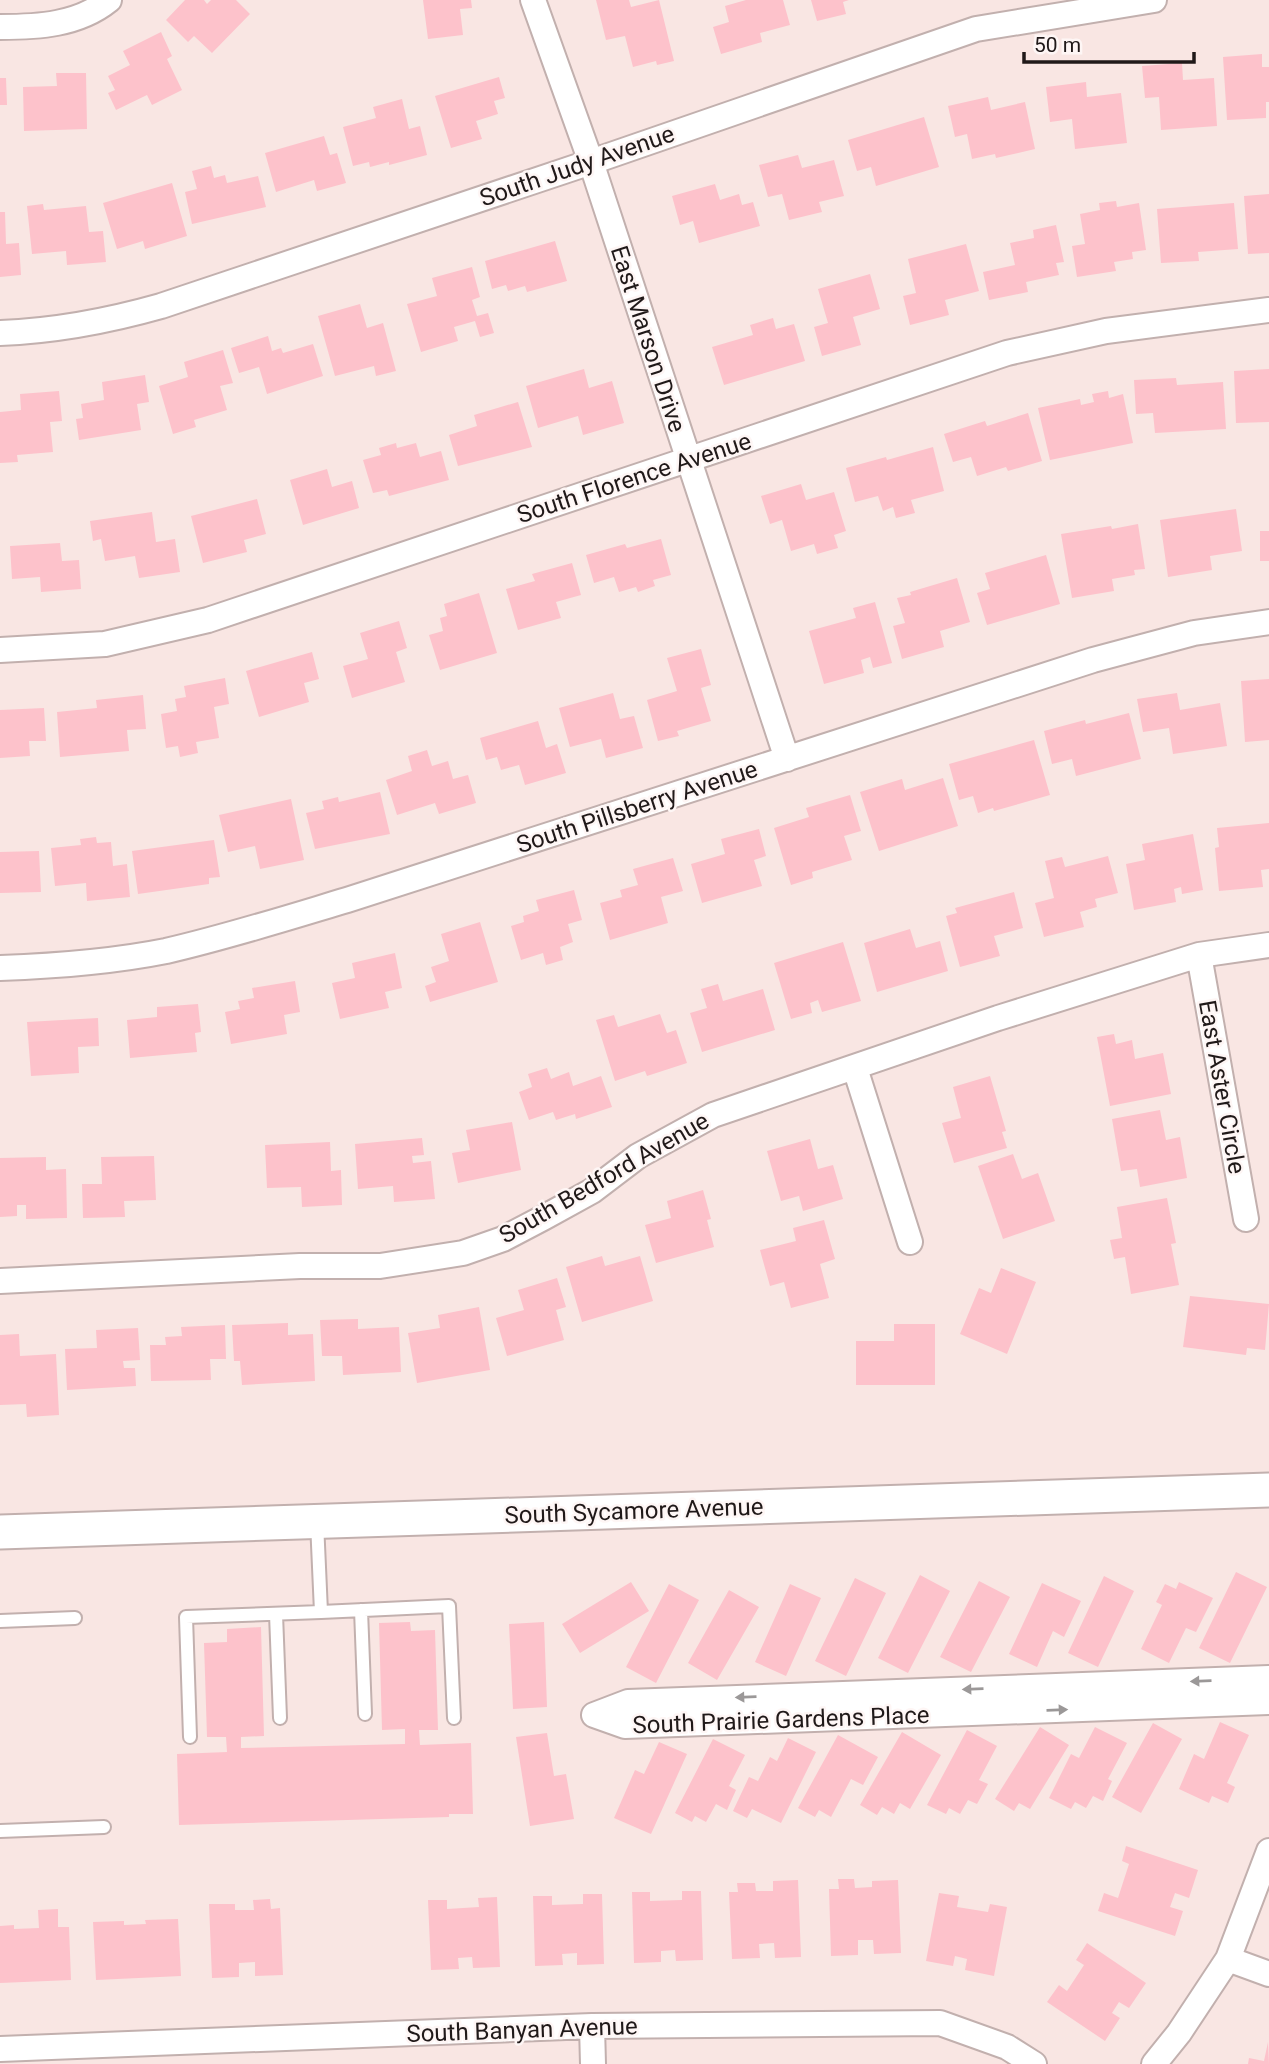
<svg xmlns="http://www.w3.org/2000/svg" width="1269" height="2064" font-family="Roboto,sans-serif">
<rect width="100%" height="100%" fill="#f9e6e3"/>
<path fill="#fdc2cb" d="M185,0H204L207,4L211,0H236L250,14L212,53L194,36L188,42L166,20Z
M423,0H471L472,8L460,9L463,35L428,39Z
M596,0H629L631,7L659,0L674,61L657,65L656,61L633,67L625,36L606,40Z
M746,0H783L790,25L760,33L762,42L721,54L713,27L729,22L725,6Z
M811,0H849L843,2L846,14L817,21Z
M161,32L172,56L167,59L182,90L152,105L147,95L116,110L108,93L115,90L108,76L130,65L123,51Z
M1262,54V67H1269V102H1266V118L1227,120L1223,57Z
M1182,63L1183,80L1214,78L1217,126L1161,130L1159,97L1145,98L1142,66Z
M56,73H86L87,129L24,131L23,87L57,86Z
M499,77L505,98L494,101L498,114L476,121L482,139L451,148L435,96Z
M0,78H6L7,105H0Z
M1086,82L1087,97L1121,93L1127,143L1075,149L1072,119L1050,122L1046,87Z
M988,97L991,110L1025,102L1035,149L996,158L995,154L972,159L967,134L955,137L948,106Z
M402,99L409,129L420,126L427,155L389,165V162L370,167L369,162L353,166L343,127L376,118L373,107Z
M924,117L939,167L876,186L871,167L857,171L848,140Z
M324,136L330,155L337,153L346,183L317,191L314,180L276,192L265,153Z
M798,155L802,168L834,160L844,196L819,202L822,212L789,220L782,194L768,197L759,165Z
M211,166L214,178L225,175L227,183L258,176L266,207L192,224L185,192L197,189L192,171Z
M172,183L187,236L145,249L143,241L117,249L103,203Z
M715,184L720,200L739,194L742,205L753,202L760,226L699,243L693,221L680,225L672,196Z
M1269,194V253L1248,254L1244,196Z
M1116,201L1117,207L1139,203L1146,250L1132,252L1133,259L1114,262L1116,271L1077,277L1072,246L1085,244L1080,214L1100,210L1099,203Z
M1234,203L1238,249L1198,252L1199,261L1161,263L1157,209Z
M43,204L44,210L86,206L89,232L103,231L106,262L67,265L66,251L32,254L27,206Z
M0,212H5L6,244L19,243L21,275L0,277Z
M1056,225L1064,262L1056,263L1059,275L1026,282L1028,292L989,300L983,272L1015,265L1010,243L1034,238L1033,230Z
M555,241L567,281L527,292L525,286L508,291L506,285L492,289L485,261Z
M966,244L979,291L945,300L949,315L910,325L903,296L916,293L908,259Z
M472,267L480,297L472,300L477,316L488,313L494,333L480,337L475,321L454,327L458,341L421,352L407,304L437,296L432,278Z
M870,274L880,309L853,317L861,345L822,356L814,327L828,323L818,289Z
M360,304L367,328L383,323L396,371L376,376L374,366L335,376L318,316Z
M773,318L776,329L794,324L805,361L724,385L712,347L753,335L750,325Z
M268,336L272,351L281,348L283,353L313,344L323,376L267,394L259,367L239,373L231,348Z
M223,350L233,383L220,386L227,410L194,420L196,427L173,434L159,386L188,377L184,362Z
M584,369L589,388L612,381L624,423L583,435L578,416L538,428L526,386Z
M1269,369V422L1236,423L1234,371Z
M145,375L149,402L137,404L141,430L79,440L76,419L83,418L81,404L104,400L102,382Z
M1176,378L1177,385L1223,382L1226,429L1155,433L1153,413L1136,414L1134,380Z
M59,391L62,421L50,422L53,452L17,455L18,462L0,463V412L21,410L20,394Z
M1108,391L1109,398L1123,394L1133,443L1050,460L1038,408L1080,399L1081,405L1094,402L1092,394Z
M518,402L532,447L458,466L449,435L477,426L474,415Z
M1028,413L1042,461L1008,471L1006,467L977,476L971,457L953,462L944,434L985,421L987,426Z
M396,443L397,448L416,443L420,457L441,451L449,480L389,496L387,490L373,493L363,460L381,455L379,448Z
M933,447L944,491L911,500L915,513L896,518L893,507L883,511L878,496L855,502L846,468L886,457L887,460Z
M327,469L332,487L352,481L359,508L303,525L290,480Z
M801,484L806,500L834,492L846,531L834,535L838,548L817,554L814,544L791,551L782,520L770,524L761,496Z
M257,499L266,534L244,540L247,552L203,563L191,516Z
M1236,509L1242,551L1210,556L1212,570L1168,577L1160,520Z
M152,512L156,542L175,539L180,572L139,578L135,556L105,561L101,539L93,541L90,521Z
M1138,524L1145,569L1134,570L1135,575L1112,579L1114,591L1072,598L1061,534L1111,526L1112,529Z
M1260,531H1269V561H1260Z
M661,539L671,575L653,580L655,586L638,592L636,587L619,592L614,577L594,583L586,555L625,544L627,548Z
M60,543L62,561L79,560L81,589L41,592L40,577L12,579L10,546Z
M1046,555L1060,604L987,625L977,593L990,589L985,573Z
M572,563L581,595L556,602L561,618L518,630L506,589L535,581L532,574Z
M957,578L970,622L940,631L944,647L902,659L893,626L905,623L897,598L911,595L910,592Z
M479,593L497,653L440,670L429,635L443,631L440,618L447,616L444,604Z
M875,602L892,663L873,668L870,657L861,660L864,673L824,684L809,631L856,618L853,608Z
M399,621L407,648L396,652L405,682L352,698L343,666L368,659L360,633Z
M701,649L711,685L701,688L711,721L677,731L679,736L658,741L647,700L677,691L667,658Z
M312,652L319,679L304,683L309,702L259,717L246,671Z
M225,678L229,704L214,707L219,738L196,742L198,753L180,757L178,746L166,748L161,714L177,711L175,699L186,697L184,686Z
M1269,679V740L1245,742L1241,681Z
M613,693L620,719L634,716L643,748L606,758L601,739L570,747L559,708Z
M1177,693L1180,710L1220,703L1227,746L1173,754L1169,728L1143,732L1137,699Z
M143,695L146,729L127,730L129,751L60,757L57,712L97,708L96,700Z
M44,708L46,741H29L30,756L0,758V710Z
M1129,713L1141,759L1076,776L1072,759L1052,764L1044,731L1085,720L1086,724Z
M538,721L546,748L557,744L566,773L525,785L519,765L501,770L497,757L486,760L480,738Z
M1034,740L1050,795L994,811L993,808L978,813L973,796L959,800L949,764Z
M427,750L432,766L448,761L453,779L468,775L476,803L439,814L435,803L397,815L386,780L412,771L408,756Z
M943,778L958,826L879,851L860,792L902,779L905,790Z
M380,792L390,834L315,849L306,813L324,809L322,801L338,797L339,802Z
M850,795L861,831L844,836L852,860L812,872L813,878L791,885L774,828L809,817L806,808Z
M291,799L304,860L260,869L255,846L228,852L219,815Z
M1269,823V869L1261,870L1263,887L1219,891L1215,848L1219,847L1217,828Z
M759,829L766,856L754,860L762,886L702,903L691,864L725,854L721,839Z
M1193,834L1203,890L1182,894L1181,887L1174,889L1176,902L1134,910L1126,864L1145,860L1142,844Z
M96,837L97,843L111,842L113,866L127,864L130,897L87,901L86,883L55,886L51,848L81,845L80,839Z
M214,840L220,877L209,878V884L138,894L132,851Z
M39,851L41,892L0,893V852Z
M1108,856L1118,893L1095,899L1097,907L1080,912L1084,927L1044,937L1035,903L1054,898L1045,861L1062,857L1065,867Z
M673,858L683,891L661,897L668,923L610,940L600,903L622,897L620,890L638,885L633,869Z
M574,890L582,920L568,924L573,942L560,947L563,960L546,965L543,953L521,960L511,926L524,922L523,916L539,911L536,900Z
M1014,892L1023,928L994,936L1000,956L960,967L946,916L957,913L955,908Z
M480,922L498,982L430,1002L425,986L436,982L431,967L449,961L441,934Z
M910,929L916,948L940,941L948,971L877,992L864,943Z
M843,942L861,1001L822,1012L818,1000L810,1003L812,1013L791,1019L774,963Z
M395,953L402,988L385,992L389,1008L340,1019L332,983L355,978L352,963Z
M295,981L300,1012L284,1015L287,1034L231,1044L225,1012L240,1009L238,1001L254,998L252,988Z
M718,984L723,1001L763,989L775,1030L702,1052L690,1013L707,1008L701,989Z
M198,1004L201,1032L195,1033L197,1052L130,1058L127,1020L157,1017V1007Z
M660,1014L667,1033L676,1030L687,1063L647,1076L645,1071L615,1081L596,1020L614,1015L618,1027Z
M98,1018L99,1046L78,1047L79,1073L31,1076L27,1022Z
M1114,1034L1116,1044L1132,1040L1135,1059L1163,1053L1171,1094L1110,1106L1097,1037Z
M547,1068L551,1079L569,1072L573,1086L601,1076L612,1107L576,1119L575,1114L556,1120L553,1112L529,1120L519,1092L532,1087L528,1074Z
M990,1076L1006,1131L1002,1132L1007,1148L954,1163L942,1123L961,1118L953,1087Z
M1160,1110L1166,1140L1180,1137L1187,1178L1140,1187L1137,1169L1121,1171L1112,1119Z
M512,1122L521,1170L458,1183L452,1153L470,1150L466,1130Z
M422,1138L424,1155L412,1156L413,1163L431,1161L435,1199L394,1202L393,1186L358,1189L355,1144Z
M810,1139L818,1169L833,1165L843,1199L803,1211L799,1196L781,1201L767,1151Z
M330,1142L331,1171L341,1170L342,1205L302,1207L301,1187L267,1188L265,1145Z
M1013,1154L1022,1179L1038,1173L1055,1221L1003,1239L978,1166Z
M154,1156L156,1200L124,1201L125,1217L83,1218L82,1184H102L101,1157Z
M46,1157V1170L66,1169L67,1218L26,1219V1205H17V1216L0,1217V1158Z
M703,1190L711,1219L707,1220L714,1247L656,1263L645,1225L671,1218L667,1201Z
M1167,1198L1176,1243L1171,1244L1179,1285L1131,1294L1125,1257L1114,1259L1110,1240L1122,1238L1117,1207Z
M824,1220L835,1259L820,1264L829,1298L791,1308L784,1282L770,1286L760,1250L796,1241L793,1228Z
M602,1256L605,1266L640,1256L653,1301L582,1322L566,1267Z
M1001,1268L1036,1282L1007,1354L960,1334L979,1288L991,1293Z
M557,1278L566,1307L556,1310L564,1340L507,1356L496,1318L524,1310L518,1290Z
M1190,1296L1269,1304L1265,1350L1247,1348L1246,1355L1183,1347Z
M479,1307L490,1370L417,1383L408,1333L440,1328L438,1315Z
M358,1319V1329L399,1327L401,1372L343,1375L342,1356H322L320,1320Z
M288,1323V1335L313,1334L315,1381L242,1385L240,1361H234L232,1325Z
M894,1324H935V1385H856V1341H894Z
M225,1325L226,1359H210L211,1380L151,1381L150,1345H166L165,1337L182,1336L181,1327Z
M138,1328L140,1360L123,1361L124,1368H135L136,1386L67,1390L65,1349L97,1348L96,1330Z
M19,1334L20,1356L56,1354L59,1415L27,1417L26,1404L0,1405V1335Z
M1236,1572L1267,1587L1230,1663L1199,1648Z
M920,1575L950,1591L908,1673L878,1658Z
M1104,1576L1134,1591L1098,1667L1068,1653Z
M855,1578L886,1593L846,1676L815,1661Z
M979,1581L1010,1597L971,1672L940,1657Z
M631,1582L649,1611L580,1653L562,1624Z
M1179,1582L1213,1598L1196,1632L1186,1628L1169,1663L1141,1649L1162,1605L1156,1602L1165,1584L1176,1589Z
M1042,1583L1081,1601L1064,1637L1053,1631L1037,1667L1009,1654Z
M669,1584L699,1600L656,1683L626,1667Z
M790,1584L821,1598L786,1676L755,1662Z
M729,1590L759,1607L717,1680L688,1663Z
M410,1622L411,1631L435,1630L438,1730H419L420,1745L471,1743L473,1814H449V1817L179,1825L177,1754L227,1752L226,1737H207L204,1643L227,1642V1629L261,1627L264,1736L241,1737V1748L405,1744V1729L382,1730L379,1623Z
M544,1622L547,1707L513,1709L509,1624Z
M1220,1722L1249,1735L1227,1783L1235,1787L1228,1803L1212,1796L1209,1803L1179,1789L1194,1754L1204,1759Z
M1153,1723L1182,1739L1141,1813L1112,1797Z
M1040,1727L1069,1745L1030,1809L1019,1803L1014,1811L995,1799Z
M1095,1727L1127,1743L1108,1779L1112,1781L1103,1801L1093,1796L1086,1808L1075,1802L1071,1809L1049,1798L1071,1754L1079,1758Z
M967,1730L997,1746L979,1780L988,1784L977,1804L968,1800L960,1814L949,1808L946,1814L927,1805Z
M902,1732L941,1755L910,1809L900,1803L894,1814L882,1807L877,1815L860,1805Z
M547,1733L554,1776L566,1774L574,1819L530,1826L516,1737Z
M838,1735L878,1757L863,1785L851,1779L831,1817L819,1810L815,1817L798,1808Z
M788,1738L816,1752L781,1823L752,1809L747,1818L733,1811L749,1777L758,1781L770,1757L777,1761Z
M713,1739L745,1755L729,1786L736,1790L727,1810L716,1804L706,1822L695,1816L692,1822L675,1813Z
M659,1742L687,1754L651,1834L614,1818L635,1770L644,1774Z
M1126,1846L1198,1870L1189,1898L1175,1893L1170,1907L1183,1911L1175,1936L1098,1911L1104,1893L1118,1898L1129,1864L1122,1861Z
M838,1879H854L855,1888L872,1887V1881L898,1880L901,1953L874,1954L873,1940H858V1955L831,1956L829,1889H839Z
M798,1880L801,1957L775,1958L774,1943L759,1944L760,1958L732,1959L729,1892H738L737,1883H755L756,1891H773V1881Z
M682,1891H701L703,1960L676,1961L675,1950L661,1951V1962L634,1963L632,1892H650V1901L682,1900Z
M939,1893L959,1896L957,1907L988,1912L990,1904L1007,1907L994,1976L965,1970L967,1959L955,1956L953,1966L926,1961Z
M583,1894H602L604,1964L577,1965V1953L562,1954L563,1965L535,1966L533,1896H552V1905L583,1904Z
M497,1897L500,1967L473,1968L472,1957L458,1958L459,1969L431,1970L428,1900H447V1909L479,1907L478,1898Z
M270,1899L271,1909L280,1908L283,1975L255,1976V1962L239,1963V1977L212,1978L209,1904H235V1910H254L253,1900Z
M58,1909V1927H69L71,1980L0,1983V1926L14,1925V1929L39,1928L38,1910Z
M178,1919L181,1976L96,1980L93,1922L124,1921V1925L146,1924L145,1920Z
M1087,1943L1146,1983L1129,2008L1119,2002L1112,2013L1120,2018L1105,2041L1047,2002L1059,1985L1067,1991L1084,1965L1076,1960Z
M1268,2042L1269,2064H1248L1249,2058L1264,2061Z"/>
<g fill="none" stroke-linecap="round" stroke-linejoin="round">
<g stroke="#c2b0ae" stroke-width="16">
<path id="service" d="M361,1610L365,1714
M321,1612L449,1606L454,1718
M276,1614L280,1718
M0,1621L75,1618
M190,1737L186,1617L321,1612L317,1522
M0,1831L104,1827"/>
</g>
<g stroke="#c2b0ae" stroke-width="28">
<path id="minor" d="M533,0L591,162L787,759
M0,27C38,27 78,25 109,0
M0,333C55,331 108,321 161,306L591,162L976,29L1154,0
M0,650L105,644L208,620L1007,353L1106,331L1269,310
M1199,955L1246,1219
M0,968C56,966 111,962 166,951C227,937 287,918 347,900L1093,660L1194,633L1269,622
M855,1068L910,1242
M0,1281L300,1266H380L463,1253L503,1239L543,1218L592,1191L638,1156L713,1115L998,1018L1199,955L1269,945
M1269,1678L628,1702L594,1715L625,1726L1269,1702
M1228,1959L1269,1974
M592,2026L593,2064
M0,2049L592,2026L940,2023L1007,2047L1034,2064
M1154,2064L1179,2033L1228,1959L1269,1851"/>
</g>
<g stroke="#c2b0ae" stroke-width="37">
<path id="secondary" d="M0,1532L1269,1490"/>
</g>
<use href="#service" stroke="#fff" stroke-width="12"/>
<use href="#minor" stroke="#fff" stroke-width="24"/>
<use href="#secondary" stroke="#fff" stroke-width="33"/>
</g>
<defs><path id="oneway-solid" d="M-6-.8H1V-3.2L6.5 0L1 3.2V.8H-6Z" transform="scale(1.75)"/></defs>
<g fill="#9b9898">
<use href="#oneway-solid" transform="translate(1201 1681) rotate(178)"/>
<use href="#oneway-solid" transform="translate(973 1689) rotate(178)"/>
<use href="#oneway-solid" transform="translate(746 1697) rotate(178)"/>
<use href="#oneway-solid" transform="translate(1057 1710) rotate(-2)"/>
</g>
<g text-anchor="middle" stroke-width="5" stroke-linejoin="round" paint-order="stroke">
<g font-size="24" fill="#201919" stroke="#fef6f5">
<text transform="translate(577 166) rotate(-19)" y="8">South Judy Avenue</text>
<text transform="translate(648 339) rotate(72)" y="8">East Marson Drive</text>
<text transform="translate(634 478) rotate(-18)" y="8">South Florence Avenue</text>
<text transform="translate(637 807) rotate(-18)" y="8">South Pillsberry Avenue</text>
<text transform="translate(1222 1087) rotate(80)" y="8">East Aster Circle</text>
<text transform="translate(604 1178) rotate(-30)" y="8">South Bedford Avenue</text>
<text transform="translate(634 1511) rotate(-2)" y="8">South Sycamore Avenue</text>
<text transform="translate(781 1720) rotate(-2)" y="8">South Prairie Gardens Place</text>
<text transform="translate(522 2030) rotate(-2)" y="8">South Banyan Avenue</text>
</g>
</g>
<path d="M1024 52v10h170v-10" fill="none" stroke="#201919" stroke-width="3.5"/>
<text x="1034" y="52" font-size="21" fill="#201919" stroke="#fef6f5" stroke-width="5" paint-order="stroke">50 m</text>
</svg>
